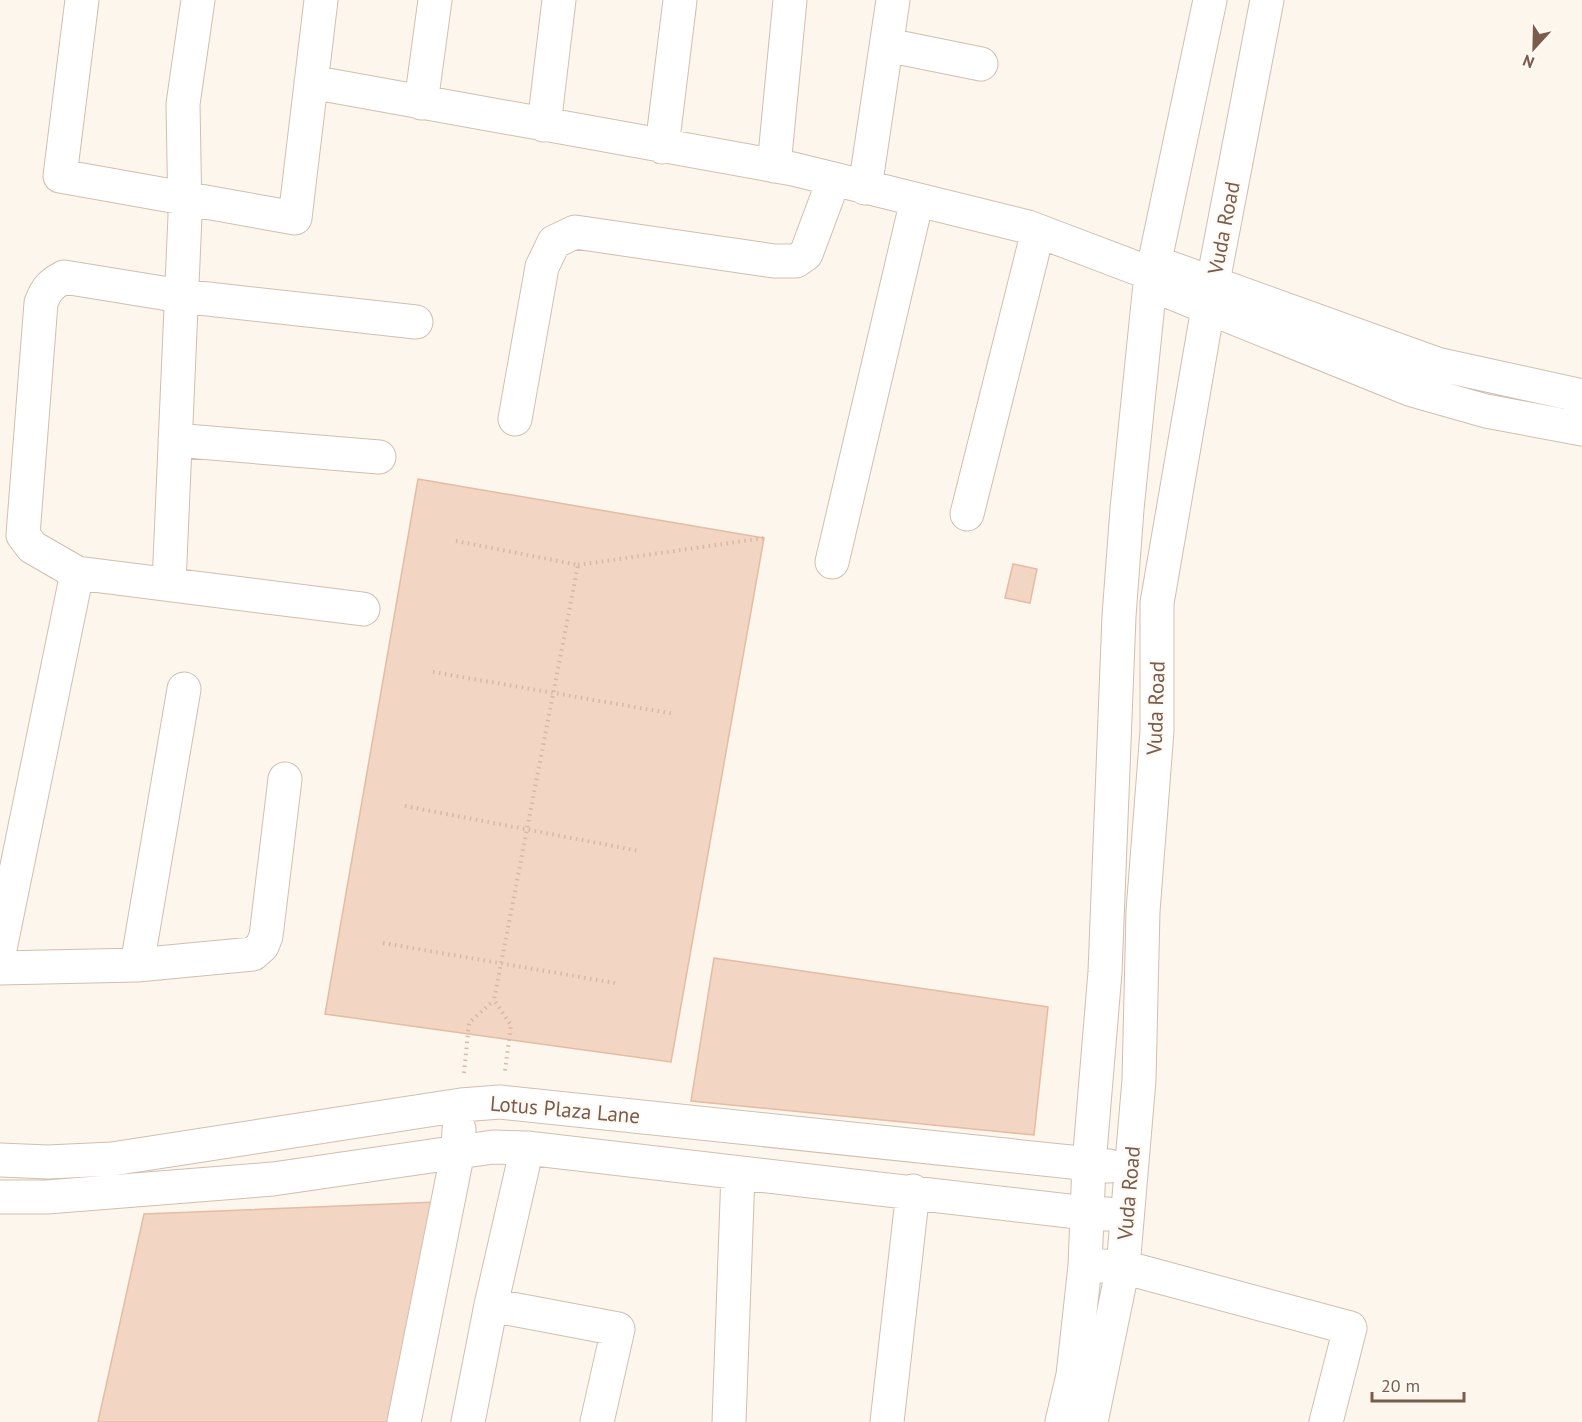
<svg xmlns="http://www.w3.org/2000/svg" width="1582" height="1422" font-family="'PT Sans',sans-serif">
<rect width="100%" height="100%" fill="#fdf6ec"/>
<path fill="#f3d5c3" stroke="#e6bba3" stroke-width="1.5" d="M418,479L764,538L671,1062L325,1014Z
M1013,564L1037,569L1030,603L1005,598Z
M714,958L1048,1007L1034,1135L691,1101Z
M436,1202L393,1422H98L144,1214Z"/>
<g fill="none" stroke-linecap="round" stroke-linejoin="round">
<g stroke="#d1beb0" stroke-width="35">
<path id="minor" d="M82,0L60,176L295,218L321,0
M887,45L981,64
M311,82L793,169L1028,227L1152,274
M421,103L435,0
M544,125L559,0
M662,147L680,0
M774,166L790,0
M865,188L893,0
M1154,262L1437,364L1582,396
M1150,284L1412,390L1486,411L1582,429
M515,419L542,267L554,242L575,232L774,261H796L806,254L834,179
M175,440L379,457
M967,514L1038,231
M832,562L917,200
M77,573L32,547L23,535L41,303C46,289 51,284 64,277L181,296L416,322
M169,584L185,216L183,104L198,0
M0,949L77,573L363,609
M137,965L184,689
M0,968L137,965L253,954L262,946L266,936L285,779
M0,1160L48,1162L112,1159L461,1105L500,1102L1109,1166
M0,1197H47L273,1179L493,1147L527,1148L1086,1213L1108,1214
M1102,1266L1123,1267L1350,1328L1326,1422
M491,1305L618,1329L597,1422
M404,1422L458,1151L459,1129
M468,1422L491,1305L527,1148
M729,1422L738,1173
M887,1422L913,1191
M1062,1422L1073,1375L1085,1266L1089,1164L1105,972L1119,616L1127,509L1150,284L1210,0
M1091,1422L1123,1267L1139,1080L1143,911L1157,731V603L1208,308L1267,0"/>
</g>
<path stroke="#d9b8a5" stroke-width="4" stroke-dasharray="1.5 4.5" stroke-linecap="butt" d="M456,541L578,565L494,1000L511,1025L505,1071
M578,565L764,538
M433,672L675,714
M405,806L639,851
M383,943L615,983
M464,1073L469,1023L494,1000"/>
<use href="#minor" stroke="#fff" stroke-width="33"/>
</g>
<g text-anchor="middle" stroke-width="4.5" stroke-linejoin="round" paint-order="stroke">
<g font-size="21" fill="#7a5c4d" stroke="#fffaf3">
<text transform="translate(1224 228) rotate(-79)" y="7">Vuda Road</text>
<text transform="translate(1156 708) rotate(-88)" y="7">Vuda Road</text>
<text transform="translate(565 1110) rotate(5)" y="7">Lotus Plaza Lane</text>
<text transform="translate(1129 1193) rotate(-85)" y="7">Vuda Road</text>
</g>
</g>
<g transform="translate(1534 48) rotate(202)" stroke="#fffaf3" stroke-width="4.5" paint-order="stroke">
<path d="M0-4.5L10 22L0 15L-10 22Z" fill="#7a5c4d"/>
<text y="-9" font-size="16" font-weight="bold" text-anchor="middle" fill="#7a5c4d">N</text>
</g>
<path d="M1372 1392v9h92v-9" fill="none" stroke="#7a5c4d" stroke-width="3"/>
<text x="1381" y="1392" font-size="18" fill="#7a5c4d" stroke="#fffaf3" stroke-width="4.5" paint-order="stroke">20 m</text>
</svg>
